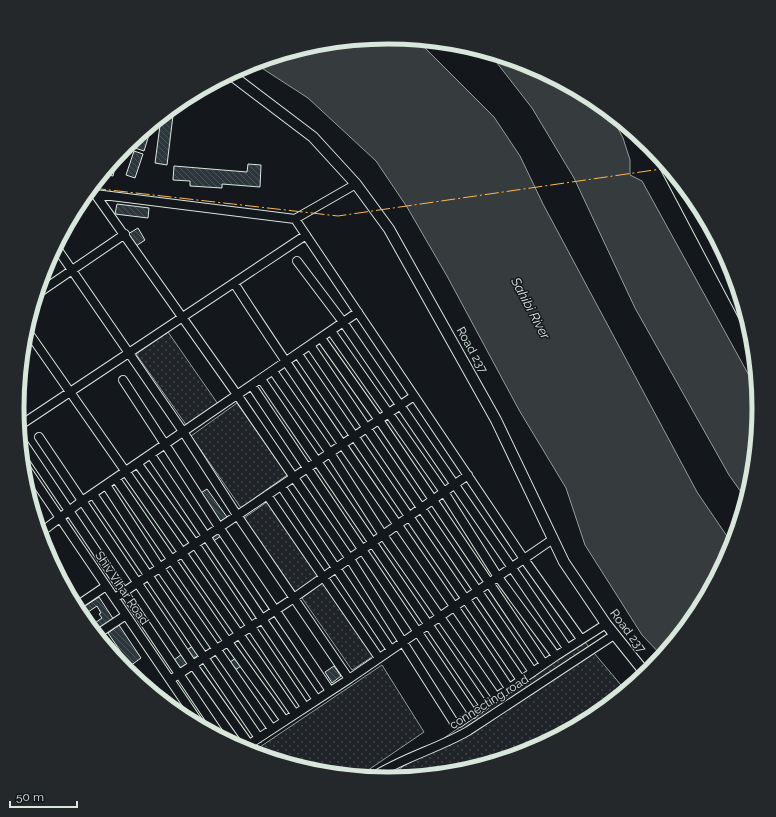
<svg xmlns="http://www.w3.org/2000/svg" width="776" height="817" font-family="Raleway,sans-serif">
<defs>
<pattern id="park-dots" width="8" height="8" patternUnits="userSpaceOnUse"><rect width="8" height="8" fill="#202428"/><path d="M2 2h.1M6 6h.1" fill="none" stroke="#404447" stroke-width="1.8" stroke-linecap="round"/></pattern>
<pattern id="building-back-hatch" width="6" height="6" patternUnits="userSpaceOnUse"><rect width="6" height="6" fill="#2c363c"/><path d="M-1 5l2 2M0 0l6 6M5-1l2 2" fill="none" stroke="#4a5358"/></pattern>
</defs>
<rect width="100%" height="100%" fill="#14181c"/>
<path fill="url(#park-dots)" stroke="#939e99" d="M168,332L218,404L187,426L136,354Z
M237,403L287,475L241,508L191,436Z
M267,502L319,577L296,593L244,518Z
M324,582L375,655L352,670L302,598Z
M584,641L626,691L594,717L530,751L460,772L385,779Z
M382,665L424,732L358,777L315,772L251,753Z"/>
<path fill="#363b3e" stroke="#939e99" d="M388,38L417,40L494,117L520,156L543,204L697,492L733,545L696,615L662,656L642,635L585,545L566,488L519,410L447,276L407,207L376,161L308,98L254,63L316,45Z
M490,54L530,66L594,100L610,113L623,138L630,160V175L642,181L757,390C760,424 756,467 746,499L729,475L635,308L574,178L532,108Z"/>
<path fill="url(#building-back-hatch)" stroke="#d8e6dc" d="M174,107L167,165L155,163L161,118Z
M152,125L144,151L135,148L139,136Z
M134,151L143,154L135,178L126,175Z
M248,164L261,165L260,187L222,184V188L190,186V181L173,180L174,166L247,172Z
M109,167L115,168L113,176L103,174Z
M117,204L149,208L148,218L115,214Z
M138,228L145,240L136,246L128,234Z
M207,489L227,517L218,523L199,494Z
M218,531L221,536L212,542L208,537Z
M99,597L114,620L95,633L89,627L102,618L99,614L101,613L97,606L82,616L87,623L77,611Z
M119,625L141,658L130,666L128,662L122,667L101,640L119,662L125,658L108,633Z
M193,646L199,655L191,660L185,651Z
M182,654L189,663L180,669L174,660Z
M236,658L241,666L232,672L227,664Z
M334,666L341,676L332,683L325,672Z"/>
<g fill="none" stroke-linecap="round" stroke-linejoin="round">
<g stroke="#d8e6dc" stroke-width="10">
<path id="minor" d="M87,193L295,219L356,184
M95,194L238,396L350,559L455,724L459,723L556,656L606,624
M295,219L524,559L581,639
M56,247L184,433L237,515L349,679
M297,261L343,322L567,648
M234,283C322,420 419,552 509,688
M37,294L125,234
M26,329L295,714
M331,331L444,492L498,577L556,656
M321,338L379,420L544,664
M310,345L533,672
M298,354L521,680
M273,371L330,453L383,535L496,697
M261,379L484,706
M123,380L219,527L330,691
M252,386L473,714
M19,426L306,235
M39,437L193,665L249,744
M20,438L223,739
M151,455L317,700
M22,462L202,727
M138,464L195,544L305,707
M116,479L228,642L285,721
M106,485L160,568L272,729
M281,486L391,650
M93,494L259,738
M267,495L379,658
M40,533L82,501L358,312
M115,598L414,396
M75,607L106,586
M96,635L126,615
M170,680L288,602L468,475
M242,749L349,679L553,539
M371,778C401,758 437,749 468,731L614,635"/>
</g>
<g stroke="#d8e6dc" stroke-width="12">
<path id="tertiary" d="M230,74L313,137L356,184L389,229L496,420L564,562L606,624L646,674
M661,159L749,326"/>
</g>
<use href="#minor" stroke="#14181c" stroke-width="8"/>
<use href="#tertiary" stroke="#14181c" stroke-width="10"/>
<path stroke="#ffb74d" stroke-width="1" stroke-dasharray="14 3 2 3" stroke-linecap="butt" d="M92,188L338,216L668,168"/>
</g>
<g text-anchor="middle" stroke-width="3" stroke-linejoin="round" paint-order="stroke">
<g font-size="12" fill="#d8e6dc" stroke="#14181c">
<text transform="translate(472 350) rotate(61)" y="4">Road 237</text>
<text transform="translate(122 588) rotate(56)" y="4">Shiv Vihar Road</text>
<text transform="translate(628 631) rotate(53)" y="4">Road 237</text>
<text transform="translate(489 702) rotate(-32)" y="4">connecting road</text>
</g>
<g font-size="13" font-style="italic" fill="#d8e6dc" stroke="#14181c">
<text transform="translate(531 308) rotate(62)" y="5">Sahibi River</text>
</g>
</g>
<path d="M0 0H776V817H0ZM24 408a364 364 0 1 1 728 0a364 364 0 1 1-728 0Z" fill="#24282b" fill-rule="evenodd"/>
<path fill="none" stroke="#d8e6dc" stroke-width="5" d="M24 408a364 364 0 1 1 728 0a364 364 0 1 1-728 0Z"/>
<path d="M10 801v6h67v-6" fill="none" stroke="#d8e6dc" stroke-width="2"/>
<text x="16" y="801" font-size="12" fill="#d8e6dc" stroke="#14181c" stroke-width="3" paint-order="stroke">50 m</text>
</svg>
